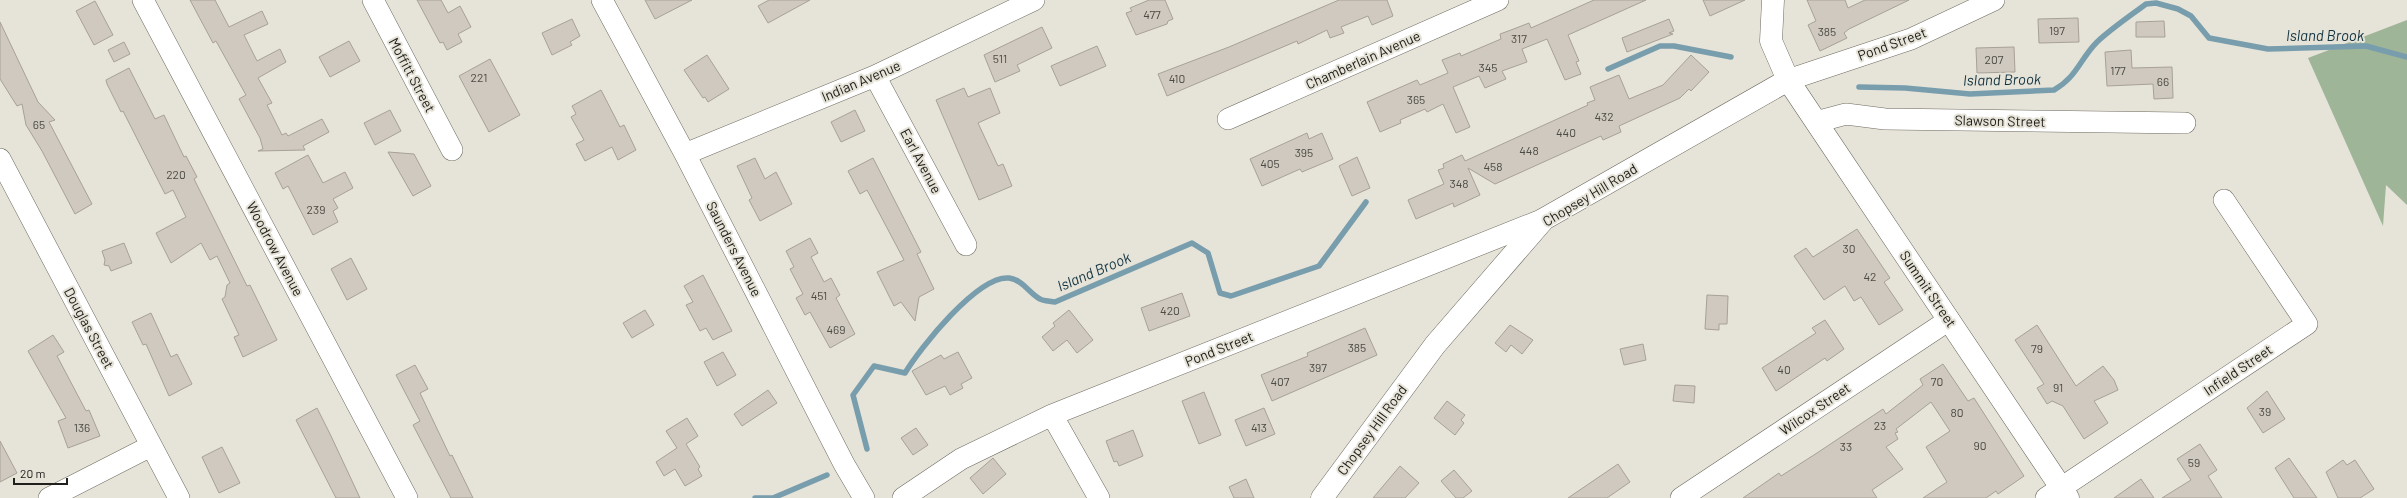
<svg xmlns="http://www.w3.org/2000/svg" width="2407" height="498" font-family="Barlow,sans-serif">
<rect width="100%" height="100%" fill="#e6e3d8"/>
<path fill="#9fb598" d="M2407,20V205L2386,185L2383,226L2308,58Z"/>
<g fill="none" stroke-linecap="round" stroke-linejoin="round">
<path stroke="#789dad" stroke-width="5.5" d="M1608,69L1660,46H1674L1731,57
M1859,87L1905,88L1970,94L2054,90C2077,77 2080,59 2097,42C2112,28 2130,16 2146,4L2156,3L2178,9L2191,16L2209,38L2268,49L2366,46L2407,57
M867,449L853,395L874,366L905,373C920,348 978,275 1009,278C1023,280 1029,293 1040,299C1043,301 1050,301 1055,302L1192,243L1208,253L1220,293L1231,296L1319,266L1366,202
M755,498H773L827,475"/>
</g>
<path fill="#cfc9bf" stroke="#a7a198" d="M190,0H215L229,27L262,11L268,24L244,35L257,61L280,49L286,62L258,78L272,103L267,105L282,135L286,133L288,136L322,119L329,132L303,146L305,150L258,151L263,149L260,138L239,99L246,95L216,41L213,43Z
M417,0H441L448,13L460,6L471,27L458,34L462,42L447,50L443,42L440,43Z
M645,0H692L655,19Z
M769,0H810L768,23L758,6Z
M1149,0H1165L1173,19L1168,21L1167,24L1136,35L1126,13L1132,11L1130,8Z
M1339,0H1387L1393,16L1372,25L1368,16L1341,27L1344,33L1330,38L1327,30L1298,44L1297,41L1167,96L1158,74L1229,47Z
M1594,0H1646L1568,35L1579,61L1576,62L1581,74L1565,80L1547,39L1522,49L1527,62L1502,71L1506,79L1485,88L1479,76L1453,87L1470,127L1456,133L1443,104L1427,112L1425,109L1400,120L1401,123L1380,132L1367,102L1417,80L1420,85L1448,73L1442,60L1460,53L1461,56L1501,39L1500,34L1511,30L1529,23L1531,28Z
M1703,0H1745L1710,16Z
M1807,0H1845L1848,8L1865,0H1909L1849,29L1844,33L1847,38L1820,51L1808,25L1816,21Z
M95,1L113,35L94,45L76,11Z
M2078,18L2079,42L2039,43L2038,19Z
M572,19L580,36L570,42L572,45L552,55L542,33Z
M1669,19L1674,31L1669,33L1673,34L1627,52L1622,38Z
M2164,21L2165,37H2136V22Z
M0,22L38,102L55,120L49,122L92,204L75,214L42,151L26,125L22,104L17,106L0,79Z
M1042,27L1052,48L1017,65L1020,71L995,82L984,55Z
M349,41L360,61L330,77L319,57Z
M124,42L130,54L114,62L108,50Z
M1097,46L1106,66L1060,86L1051,66Z
M2014,47L2015,72L1977,73L1976,48Z
M2131,50L2132,68L2172,67L2173,98L2154,99L2153,84L2107,86L2105,52Z
M707,55L729,89L708,102L705,97L703,98L684,70Z
M1691,55L1709,72L1691,91L1689,89L1680,98L1619,126L1621,132L1603,140L1601,136L1495,184L1468,168L1480,195L1454,207L1453,203L1416,219L1408,200L1444,184L1438,170L1444,168L1443,164L1462,155L1465,161L1588,105L1587,103L1595,100L1590,87L1619,75L1629,99L1663,85Z
M490,59L520,115L489,132L459,76Z
M129,68L155,119L164,115L184,157L186,156L197,177L194,179L218,227L247,286L250,285L277,340L243,357L234,337L239,335L222,299L225,297L227,285L230,283L217,256L210,260L201,243L171,263L156,233L186,217L173,190L165,194L123,111L121,112L107,84L106,80Z
M964,88L968,97L990,88L1000,113L978,123L998,166L1003,164L1012,186L979,200L936,100Z
M601,90L620,127L624,125L636,150L618,160L612,147L585,161L576,144L584,140L571,117L576,114L572,106Z
M390,110L401,131L375,145L364,123Z
M855,110L865,131L841,142L831,122Z
M1307,133L1309,139L1322,133L1333,159L1302,172L1300,169L1262,186L1250,159Z
M388,152L414,154L431,186L413,196Z
M308,155L323,183L345,172L353,188L333,199L338,208L333,211L338,222L313,235L288,186L283,189L275,173Z
M1357,157L1370,188L1352,196L1339,166Z
M755,158L765,179L776,172L792,204L760,221L749,200L752,198L737,166Z
M873,158L921,252L917,254L934,289L919,297L915,321L901,302L894,306L877,272L904,260L867,190L860,194L848,171Z
M1857,229L1890,278L1884,282L1903,310L1879,325L1861,297L1854,301L1845,286L1824,300L1794,256L1806,248L1813,257Z
M810,238L818,253L811,257L824,282L831,278L840,295L836,298L855,334L830,348L810,312L805,315L796,298L803,294L790,269L794,267L786,251Z
M124,243L132,263L111,271L109,266L104,265L105,260L102,251Z
M351,258L367,289L347,300L331,269Z
M703,275L732,331L713,340L706,328L700,331L686,305L693,302L684,286Z
M1182,293L1190,316L1149,331L1141,308Z
M1707,295L1728,296L1727,324H1719V330L1705,329Z
M645,310L654,325L632,338L623,323Z
M1069,310L1093,340L1077,353L1067,340L1053,351L1042,337L1055,326L1053,323Z
M151,313L171,357L177,354L192,384L169,396L146,344L143,345L132,322Z
M1825,320L1844,349L1827,361L1825,358L1776,391L1762,368L1816,333L1812,328Z
M1510,325L1533,340L1522,354L1511,345L1506,352L1495,343Z
M2037,325L2076,386L2103,366L2114,380L2118,390L2094,401L2108,423L2084,439L2063,406L2052,401L2047,404L2037,388L2044,384L2015,340Z
M1365,328L1377,355L1272,401L1261,375L1308,356L1307,353Z
M53,335L64,352L57,356L86,411L89,410L100,436L68,448L58,421L66,418L28,351Z
M1643,344L1646,360L1624,365L1620,349Z
M723,352L736,375L717,386L704,362Z
M958,352L972,378L961,384L963,388L950,395L945,386L926,395L912,371L941,355L944,359Z
M1943,364L1968,401L1974,398L2024,476L1998,494L1996,491L1986,498H1923L1947,482L1926,447L1950,431L1931,402L1896,429L1898,432L1895,433L1898,439L1886,447L1903,469L1872,490L1877,498H1743L1779,473L1781,476L1817,453L1883,409L1886,414L1923,385L1920,379Z
M415,365L428,389L420,393L450,456L452,455L473,498H451L413,425L420,421L396,375Z
M1675,385L1695,386L1694,403L1673,401Z
M768,390L777,403L742,426L734,414Z
M2267,391L2285,419L2263,433L2247,408Z
M1204,392L1221,435L1199,444L1182,401Z
M1447,401L1465,415L1461,420L1464,423L1455,435L1434,418Z
M317,408L331,436L360,498H336L296,420Z
M1264,408L1275,434L1246,446L1235,420Z
M687,418L698,436L686,444L700,467L698,469L702,476L685,486L675,469L664,476L656,462L677,448L666,431Z
M916,428L928,445L913,455L901,438Z
M1133,430L1143,456L1119,466L1117,461L1114,462L1106,441Z
M0,441L17,473L0,482Z
M2200,444L2217,470L2208,476L2222,498H2162L2191,480L2177,459Z
M222,447L240,483L219,493L202,457Z
M993,458L1006,474L983,494L970,478Z
M2289,458L2317,498H2294L2275,468Z
M2343,460L2347,465L2355,460L2374,489L2360,498H2338L2326,472Z
M1618,464L1630,482L1607,498H1568Z
M1400,466L1419,483L1405,498H1373Z
M1454,470L1472,491L1463,498H1456L1441,481Z
M1246,479L1254,498H1234L1229,487Z
M2141,479L2154,498H2114Z"/>
<g fill="none" stroke-linecap="round" stroke-linejoin="round">
<g stroke="#6e6b61" stroke-width="22">
<path id="street" d="M143,0L407,498
M373,0L452,150
M602,0L685,154L844,464L864,498
M875,76L966,245
M1788,80L1911,39L1994,0
M1228,119L1498,0
M1816,122L1846,114L1885,119L2185,123
M685,154L875,76L1034,0
M0,159L179,498
M1052,415L1099,498
M49,498L151,446
M903,498L961,459L1052,415L1544,219
M1681,498L1949,320
M2046,498L2307,324L2224,200"/>
</g>
<g stroke="#6e6b61" stroke-width="23">
<path id="secondary" d="M1773,0L1771,41L1788,80L2068,498
M1322,498L1435,345L1544,219L1788,80"/>
</g>
<use href="#street" stroke="#fff" stroke-width="21"/>
<use href="#secondary" stroke="#fff" stroke-width="22"/>
</g>
<g text-anchor="middle" stroke-width="4" stroke-linejoin="round" paint-order="stroke">
<g font-size="12" fill="#4c4a45">
<text x="1152" y="19">477</text>
<text x="2057" y="35">197</text>
<text x="1827" y="36">385</text>
<text x="1519" y="43">317</text>
<text x="1000" y="63">511</text>
<text x="1994" y="64">207</text>
<text x="1488" y="72">345</text>
<text x="2118" y="75">177</text>
<text x="479" y="82">221</text>
<text x="1177" y="83">410</text>
<text x="2163" y="86">66</text>
<text x="1416" y="104">365</text>
<text x="1604" y="121">432</text>
<text x="39" y="129">65</text>
<text x="1566" y="137">440</text>
<text x="1529" y="155">448</text>
<text x="1304" y="157">395</text>
<text x="1270" y="168">405</text>
<text x="1493" y="171">458</text>
<text x="176" y="179">220</text>
<text x="1459" y="188">348</text>
<text x="316" y="214">239</text>
<text x="1849" y="253">30</text>
<text x="1870" y="281">42</text>
<text x="819" y="300">451</text>
<text x="1170" y="315">420</text>
<text x="836" y="334">469</text>
<text x="1357" y="352">385</text>
<text x="2037" y="353">79</text>
<text x="1318" y="372">397</text>
<text x="1784" y="374">40</text>
<text x="1280" y="386">407</text>
<text x="1937" y="386">70</text>
<text x="2058" y="392">91</text>
<text x="2265" y="416">39</text>
<text x="1957" y="417">80</text>
<text x="1880" y="430">23</text>
<text x="82" y="432">136</text>
<text x="1259" y="432">413</text>
<text x="1980" y="450">90</text>
<text x="1846" y="451">33</text>
<text x="2194" y="467">59</text>
</g>
<g font-size="14" fill="#21201c" stroke="#e6e3d8">
<text transform="translate(1892 44) rotate(-20)" y="5">Pond Street</text>
<text transform="translate(1363 60) rotate(-24)" y="5">Chamberlain Avenue</text>
<text transform="translate(412 75) rotate(62)" y="5">Moffitt Street</text>
<text transform="translate(861 81) rotate(-23)" y="5">Indian Avenue</text>
<text transform="translate(2000 121) rotate(1)" y="5">Slawson Street</text>
<text transform="translate(921 161) rotate(62)" y="5">Earl Avenue</text>
<text transform="translate(1590 195) rotate(-31)" y="5">Chopsey Hill Road</text>
<text transform="translate(275 249) rotate(62)" y="5">Woodrow Avenue</text>
<text transform="translate(734 249) rotate(63)" y="5">Saunders Avenue</text>
<text transform="translate(1928 289) rotate(56)" y="5">Summit Street</text>
<text transform="translate(89 328) rotate(62)" y="5">Douglas Street</text>
<text transform="translate(1219 349) rotate(-22)" y="5">Pond Street</text>
<text transform="translate(2238 370) rotate(-34)" y="5">Infield Street</text>
<text transform="translate(1815 409) rotate(-34)" y="5">Wilcox Street</text>
<text transform="translate(1372 430) rotate(-54)" y="5">Chopsey Hill Road</text>
</g>
<g font-size="15" font-style="italic" fill="#123442" stroke="#e6e3d8">
<text x="2325" y="41">Island Brook</text>
<text transform="translate(2002 80) rotate(-1)" y="5">Island Brook</text>
<text transform="translate(1094 272) rotate(-23)" y="5">Island Brook</text>
</g>
</g>
<path d="M14 478v6h53v-6" fill="none" stroke="#21201c" stroke-width="2"/>
<text x="20" y="478" font-size="12" fill="#21201c" stroke="#e6e3d8" stroke-width="3" paint-order="stroke">20 m</text>
</svg>
